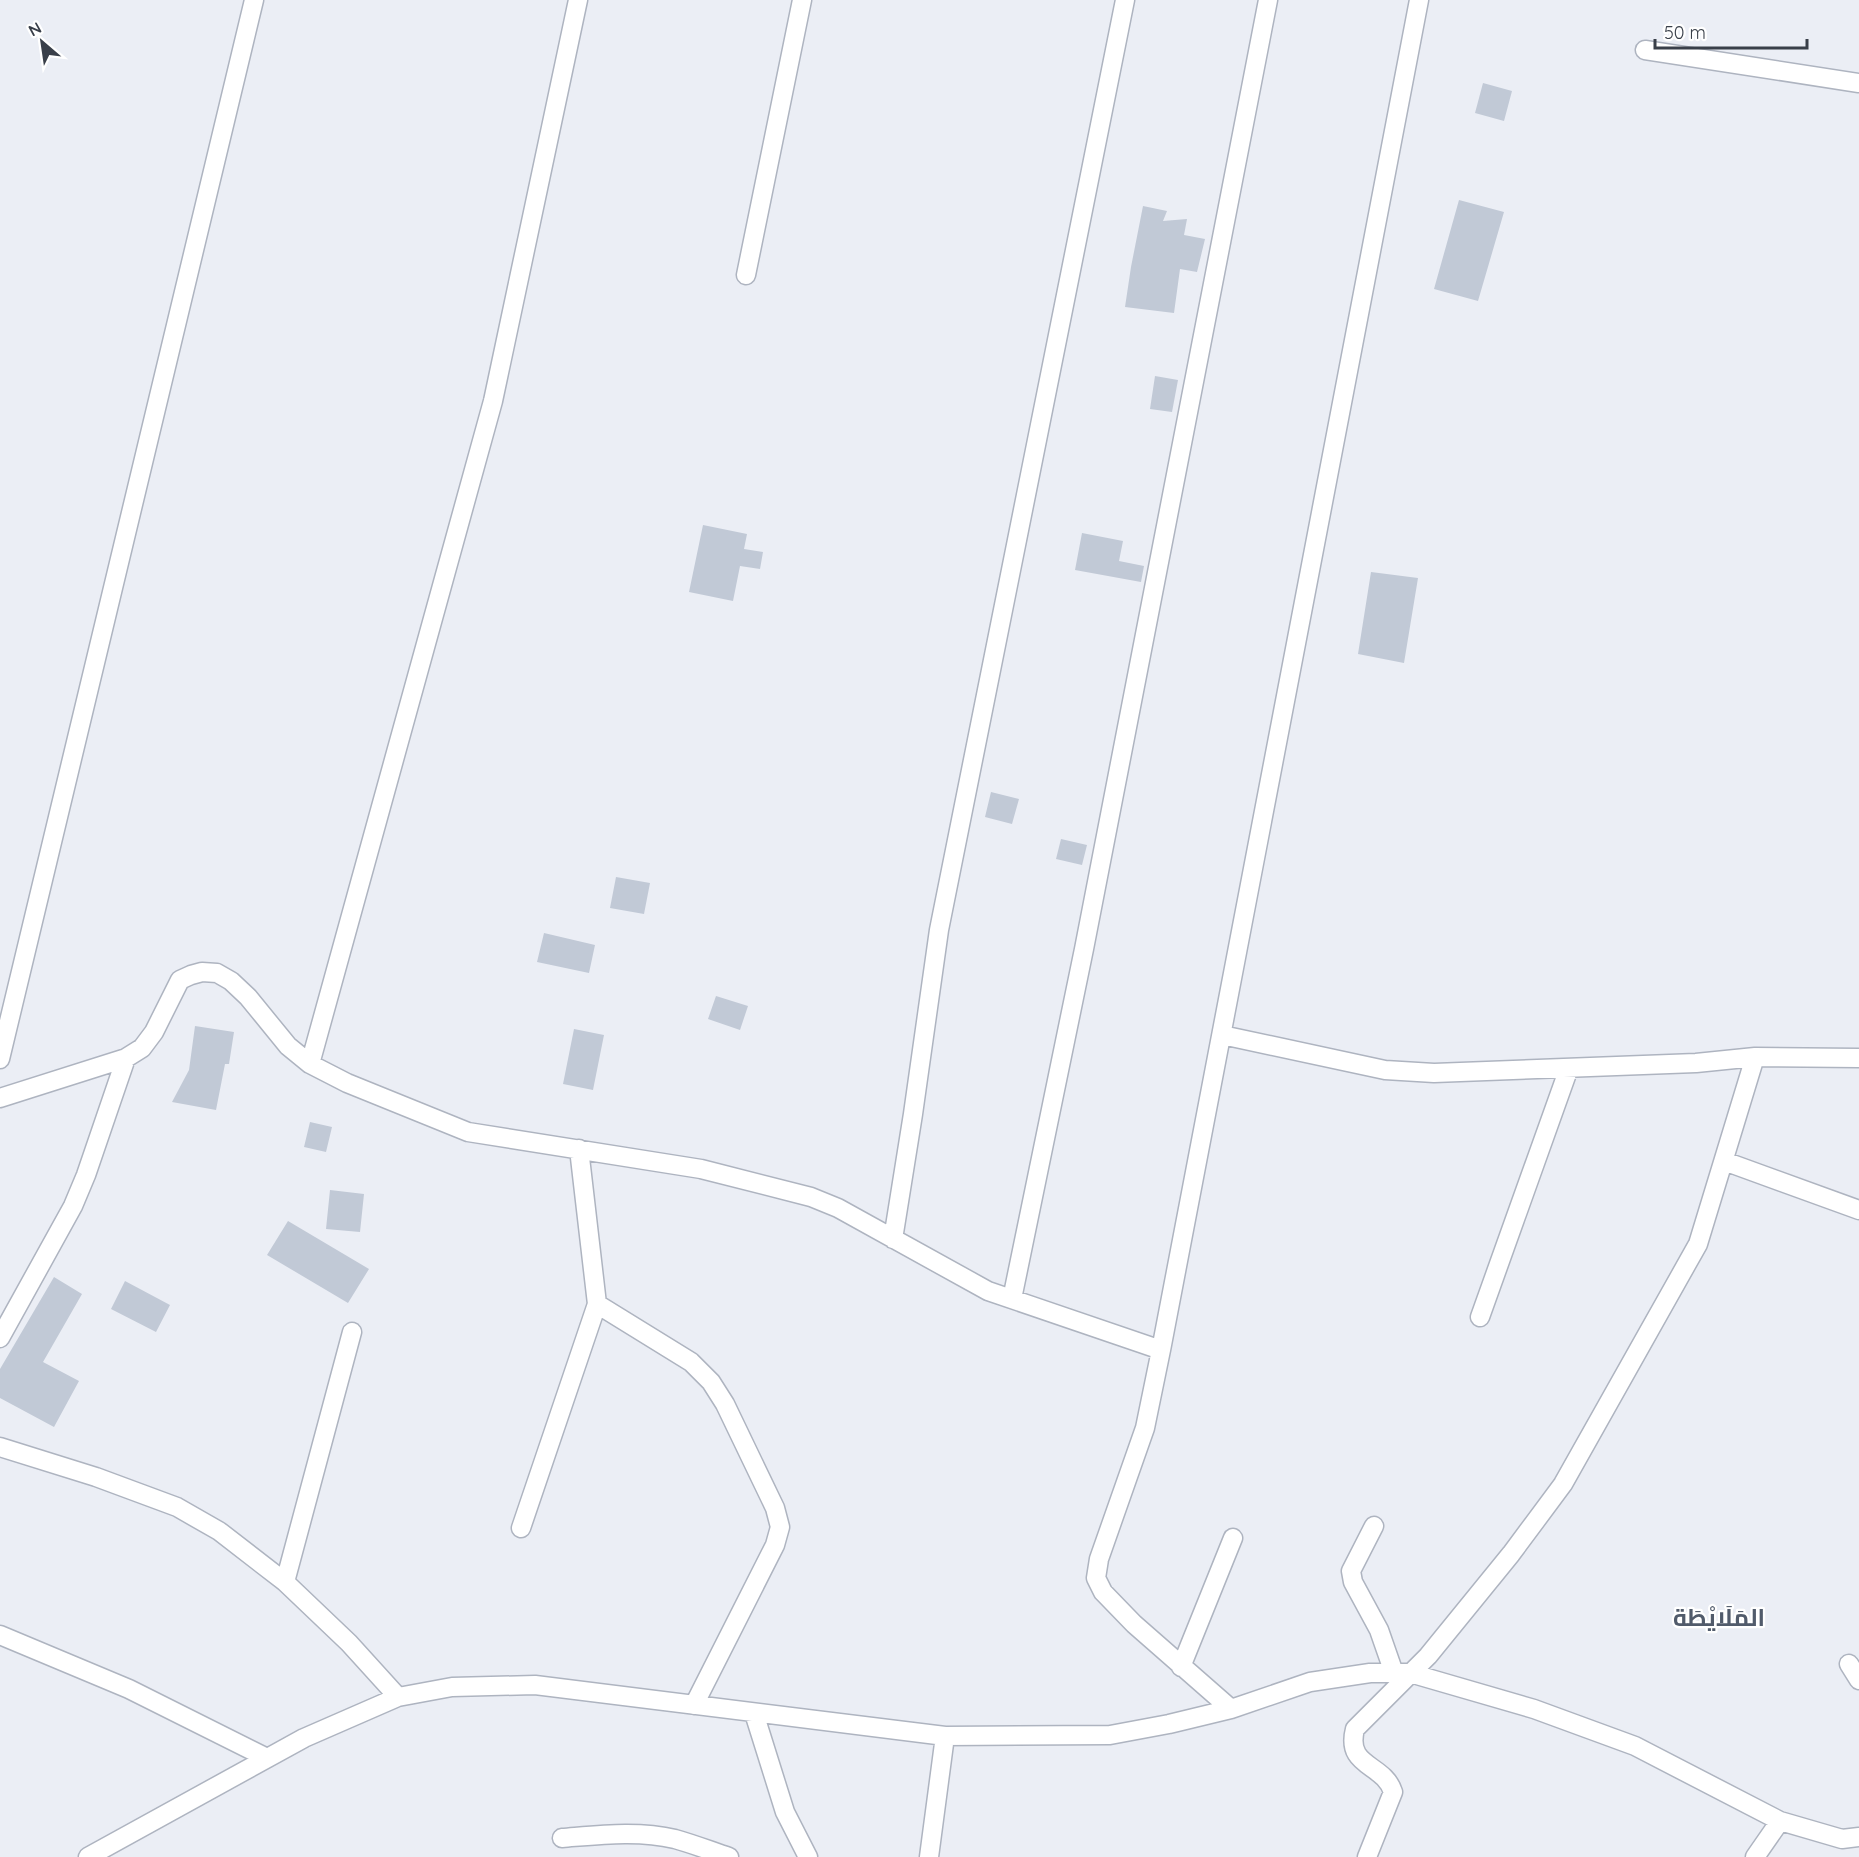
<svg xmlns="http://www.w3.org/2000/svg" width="1859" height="1857" font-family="Quicksand,Cairo,sans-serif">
<rect width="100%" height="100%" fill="#ebeef5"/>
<path fill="#c1c9d6" d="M1483,83L1512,91L1504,121L1475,113Z
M1459,200L1504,212L1478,301L1434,289Z
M1143,206L1167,211L1163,221L1187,219L1184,235L1205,239L1197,272L1180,269L1174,313L1125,307L1131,267Z
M1155,376L1178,380L1172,412L1150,409Z
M703,525L747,534L744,549L763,552L760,569L740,566L733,601L689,592Z
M1082,533L1123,541L1119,561L1144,566L1141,582L1075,570Z
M1371,572L1418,578L1404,663L1358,654Z
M991,792L1019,799L1012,824L985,817Z
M1061,839L1087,845L1082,865L1056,859Z
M616,877L650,883L644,914L610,908Z
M544,933L595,945L589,973L537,962Z
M716,996L748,1006L740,1030L708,1019Z
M195,1026L234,1032L229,1064H225L216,1110L172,1102L189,1070Z
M574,1029L604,1035L593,1090L563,1084Z
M310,1122L332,1127L326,1152L304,1147Z
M330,1190L364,1194L360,1232L326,1229Z
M288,1221L369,1269L348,1303L267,1255Z
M54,1277L82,1294L43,1362L79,1381L54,1427L0,1398V1369Z
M125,1281L170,1305L156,1332L111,1309Z"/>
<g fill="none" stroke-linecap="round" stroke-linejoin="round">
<g stroke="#aeb4c0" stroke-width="21">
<path id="minor" d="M1645,50L1859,83
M746,275L802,0
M1222,1035L1385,1070L1434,1073L1696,1063L1755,1057L1859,1058
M0,1059L254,0
M310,1064L493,401L578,0
M0,1098L126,1058L142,1048L154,1032L180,980L191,975L202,972L217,973L231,981L248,997L288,1046L310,1064L347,1083L468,1132L701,1169L811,1197L838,1208L988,1291L1161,1350L1145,1428L1099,1559L1096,1578L1103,1592L1134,1624L1231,1709
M579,1149L597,1304L691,1362L711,1382L725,1404L775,1508L780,1527L775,1545L694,1705
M1724,1161L1859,1210
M893,1239L913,1114L939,930L1125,0
M1012,1299L1084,949L1268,0
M1480,1317L1569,1068
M0,1338L73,1206L86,1175L126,1058
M1161,1350L1419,0
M0,1447L96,1477L177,1507L219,1531L285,1582L349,1643L398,1697
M1374,1526L1351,1571L1353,1582L1379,1630L1394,1673
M521,1528L597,1304
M285,1582L352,1332
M0,1635L129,1689L267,1758
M1849,1664L1859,1680
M1181,1667L1233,1538
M754,1713L785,1812L808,1857
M562,1838C599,1835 638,1830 675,1839C693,1844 711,1851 729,1857
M88,1857L304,1738L398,1697L452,1687L535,1685L945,1736L1110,1735L1169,1724L1231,1709L1310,1682L1370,1673H1410L1534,1709L1635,1746L1780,1821L1842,1839L1859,1837
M929,1857L945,1736
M1367,1857L1393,1792C1384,1763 1345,1768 1355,1729L1428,1656L1511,1554L1563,1484L1698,1244L1755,1057
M1755,1857L1780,1821"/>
</g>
<use href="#minor" stroke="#fff" stroke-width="18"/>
</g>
<g text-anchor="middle" stroke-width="4.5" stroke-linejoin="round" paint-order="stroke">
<g font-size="24" font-weight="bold" fill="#515b6b" stroke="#fff">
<text x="1719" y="1626">المَلَايْطَة</text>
</g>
</g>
<g transform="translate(42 42) rotate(331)" stroke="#ffffff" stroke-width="4.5" paint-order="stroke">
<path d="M0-4.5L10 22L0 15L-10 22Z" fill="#393f49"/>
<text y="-9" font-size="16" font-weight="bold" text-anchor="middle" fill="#393f49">N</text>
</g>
<path d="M1655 39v9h152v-9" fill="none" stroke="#393f49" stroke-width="3"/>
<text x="1664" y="39" font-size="18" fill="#393f49" stroke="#ffffff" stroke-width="4.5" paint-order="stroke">50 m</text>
</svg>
